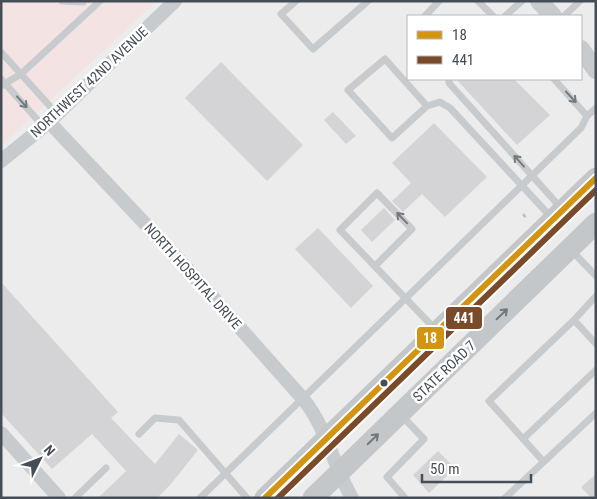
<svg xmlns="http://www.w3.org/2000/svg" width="597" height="499" font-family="'Roboto Condensed',sans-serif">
<rect width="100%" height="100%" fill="#edecec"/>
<path fill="#f3e4e3" d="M1,1H157L1,146Z"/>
<path fill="#d4d4d6" d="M221,62L303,145L267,181L185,98Z
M456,79H514L550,115L517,145Z
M333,112L356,136L346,144L324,120Z
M434,123L487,177L445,217L422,194L403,212L392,201L411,183L392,163Z
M384,208L395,220L372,242L361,230Z
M318,228L373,286L351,308L295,249Z
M1,282L118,412L111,418L155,464L179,434L198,450L171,484L157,498H98L126,471L92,434L52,469L1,413Z
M438,451L455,468L429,493L413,475Z
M596,474V498H591L581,487Z"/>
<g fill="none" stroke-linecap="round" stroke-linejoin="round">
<path stroke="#b6c1bd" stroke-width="2.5" stroke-dasharray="4 2.5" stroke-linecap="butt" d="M523,214L527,219"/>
<path stroke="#c8cbcd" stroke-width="7" d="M62,1L83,2
M296,1L281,14L313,49L368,1
M478,1L493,16
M425,16L439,1
M505,16L522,1
M564,16L580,1
M1,52L57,114
M1,79L43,126
M449,79V83L561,208
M554,79L587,116
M1,86L21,74L100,1
M427,106L392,138L348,90L385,59L427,106L440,102L450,108L551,217
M572,251L596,276
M375,266L412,229L377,193L340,230L435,329
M574,320L596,344
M401,415L424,439L387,477L405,498
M139,434L155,418L179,420L247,498
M523,439L596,370
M543,461L489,401L574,320L596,296
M75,498L106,468
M200,498L581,128L587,116L596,108
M505,498L596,413"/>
<path stroke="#c8cbcd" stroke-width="14" d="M49,122L184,265L304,400C327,429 333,465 352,498
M1,161L49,122L175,1
M1,433L59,498"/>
<path stroke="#c8cbcd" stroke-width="18" d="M539,1L553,16
M581,49L596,70"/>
<path stroke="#c4c7ca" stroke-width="21" d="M265,498L596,178
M313,498L596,223"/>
<g stroke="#fff" stroke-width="10">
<path id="bus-1" d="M265,498L596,178"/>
</g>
<g stroke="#fff" stroke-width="10">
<path id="bus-2" d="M278,498L596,190"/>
</g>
<use href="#bus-1" stroke="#d39411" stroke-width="6"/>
<use href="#bus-2" stroke="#7a4b2a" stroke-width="6"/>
</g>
<defs><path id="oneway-shaft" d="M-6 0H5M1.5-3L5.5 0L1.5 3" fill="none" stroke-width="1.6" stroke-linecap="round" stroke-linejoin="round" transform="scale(1.25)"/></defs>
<g stroke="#737a80">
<use href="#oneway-shaft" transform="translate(571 97) rotate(47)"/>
<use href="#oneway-shaft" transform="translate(22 102) rotate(48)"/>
<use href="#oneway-shaft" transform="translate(519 161) rotate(-132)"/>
<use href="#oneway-shaft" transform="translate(402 218) rotate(-134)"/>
</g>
<g stroke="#71787f">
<use href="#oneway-shaft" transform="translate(502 314) rotate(-44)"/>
<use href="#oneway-shaft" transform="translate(373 439) rotate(-44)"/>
</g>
<circle fill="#454e57" stroke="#fff" stroke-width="2" cx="384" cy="383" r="4.5"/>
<g text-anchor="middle" stroke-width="5" stroke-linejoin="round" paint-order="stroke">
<g font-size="14" fill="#454e57" stroke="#fff">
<text transform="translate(89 82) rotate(-43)" y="5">NORTHWEST 42ND AVENUE</text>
<text transform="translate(193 276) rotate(48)" y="5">NORTH HOSPITAL DRIVE</text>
<text transform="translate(444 371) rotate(-44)" y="5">STATE ROAD 7</text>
</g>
</g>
<g stroke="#fff" stroke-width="2">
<rect x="445" y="306" width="38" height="24" rx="5" fill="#7a4b2a"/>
<rect x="416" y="326" width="29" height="24" rx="5" fill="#d39411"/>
</g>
<g font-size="14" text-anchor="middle" font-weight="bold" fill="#fff">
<text x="464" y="323">441</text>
<text x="430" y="343">18</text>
</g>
<rect width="597" height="499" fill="none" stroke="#454e57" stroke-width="5"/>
<rect x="407" y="15" width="175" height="65" fill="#ffffff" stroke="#b5b8bc"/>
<rect x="417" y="31" width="25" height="8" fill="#d39411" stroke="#b5b8bc"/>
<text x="452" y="40" font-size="15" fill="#454e57">18</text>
<rect x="417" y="56" width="25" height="8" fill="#7a4b2a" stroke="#b5b8bc"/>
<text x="452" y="65" font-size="15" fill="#454e57">441</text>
<g transform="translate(40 459) rotate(48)" stroke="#ffffff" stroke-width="4" paint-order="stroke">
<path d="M0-4L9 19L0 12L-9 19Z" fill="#454e57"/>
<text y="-8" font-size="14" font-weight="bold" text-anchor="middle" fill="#454e57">N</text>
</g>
<path d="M422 474v8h109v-8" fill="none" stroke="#454e57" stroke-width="2.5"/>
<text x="430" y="474" font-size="15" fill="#454e57" stroke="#ffffff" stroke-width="4" paint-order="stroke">50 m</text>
</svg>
